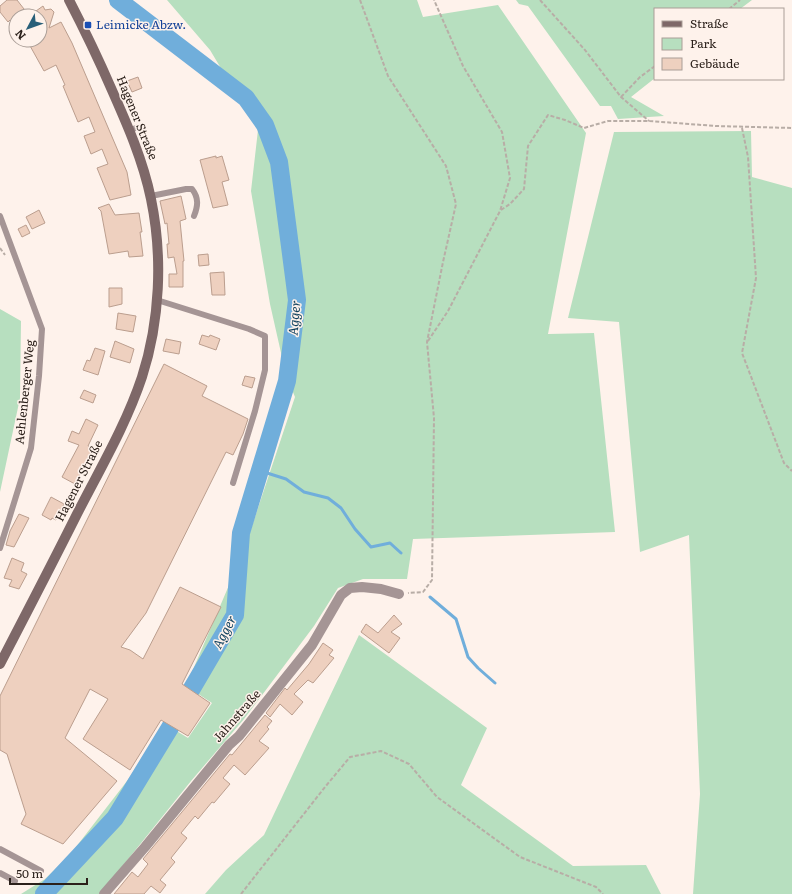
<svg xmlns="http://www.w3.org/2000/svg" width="792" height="894" font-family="Literata,serif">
<rect width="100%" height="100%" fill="#fef2eb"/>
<path fill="#b7dfbf" d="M167,0H417L423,17L498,5L586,133L548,334L594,333L615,532L413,539L407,579H363L338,588L314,626L244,719L191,781L100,894H21L45,879L69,856L127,781L165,724L188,738L212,703L186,686L244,550L295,397L286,375L270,304L251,191L258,130L210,50Z
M516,0H752L740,9H655V78L631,97L664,116L618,119L611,106H600L528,6L519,4Z
M751,131L752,177L792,188V894H693L700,794L689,535L640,552L619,322L568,318L614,132Z
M0,309L21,321L20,398L0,492Z
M359,635L487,728L461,785L573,866L646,865L661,894H205L226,870L264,835Z"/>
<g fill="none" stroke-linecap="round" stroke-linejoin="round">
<path stroke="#70aedb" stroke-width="3" d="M263,460L267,473L286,479L304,492L328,498L341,508L355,529L371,547L390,543L401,553
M430,597L456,619L468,657L478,668L495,683"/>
<path stroke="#70aedb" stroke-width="18" d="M118,0L246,98L265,125L279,162L297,300L287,381L241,533L235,615L191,690
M44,894L115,818L171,726"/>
</g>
<path fill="#eed0bf" stroke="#bb9e8e" d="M7,0H17L24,9L16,15V29L10,20L8,22L0,12V6Z
M43,6L45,10L51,9L54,12L49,28L61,22L72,43L127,172L131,195L110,200L97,168L108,164L102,149L91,154L84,136L95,132L89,117L78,122L63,86L65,85L56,65L44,71L29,44L36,40H40V16H29Z
M138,77L142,88L132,92L127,81Z
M216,156V158L222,156L229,180L222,182L228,205L213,208L200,160Z
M181,196L186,219L180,221L184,261H183V287H169V274H177L174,257L168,258L167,244H169L167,223L165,224L160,201Z
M109,204L115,215L139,213L142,232H140L143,256L129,257L128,251L109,254L101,211L98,208Z
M39,210L45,223L32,229L26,217Z
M26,225L30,233L22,237L18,229Z
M208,254L209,265L199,266L198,255Z
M224,272L225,295H212L210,273Z
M109,288H122V304L109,307Z
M118,313L136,316L133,332L116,329Z
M202,335L209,337L210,335L220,339L216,350L199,344Z
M166,339L181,342L179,354L163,351Z
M115,341L134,349L130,363L110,357Z
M95,348L105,351L98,375L83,370L87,360L90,361Z
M164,364L207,386L202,396L248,419L243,434L233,455L226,452L146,613L121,647L130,650L143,659L180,587L221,607L182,684L210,703L188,736L161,720L130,770L83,739L108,699L90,689L65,738L117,781L63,844L21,824L26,814L7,754L0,750V696Z
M245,376L255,378L252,388L242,385Z
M84,390L96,395L93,403L80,398Z
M86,419L98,425L88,446L93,448L75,484L62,477L79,445L68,441L72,431L79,434Z
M51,497L64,504L56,520L52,518L51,520L42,515Z
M19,514L29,518L14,547L6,545L10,531Z
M12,558L24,563L21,571L27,574L19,589L9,586L12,580L4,578Z
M394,615L402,624L391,632L400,638L389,653L361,632L366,624L378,633Z
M323,643L333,650L329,655L334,658L313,683L308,680L294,694L303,702L292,715L280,704L270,717L266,713L285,688L287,690L309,664Z
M265,715L272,721L267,727L269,729L259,741L269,748L245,775L234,765L223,778L230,784L214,803L212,802L198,819L195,816L181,833L187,838L171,858L175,862L160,880L166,885L160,893L151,886L144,894H114L132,872L138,877L148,864L143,859L230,754L232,755Z"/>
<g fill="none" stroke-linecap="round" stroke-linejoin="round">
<path stroke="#b8ada6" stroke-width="2" stroke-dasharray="4 2" stroke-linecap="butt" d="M360,0L388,76L446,166L456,204L443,262L427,342L434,418L432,580L423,592L408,593
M540,0L585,50L621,97L649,121
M729,9L740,0
M621,97L640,77L655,66
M742,128L748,157L756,278L742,353L784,463L792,471
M501,210L510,204L524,189L528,146L548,115L565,120L584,128L608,121H649L716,126L792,128
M0,248L5,255
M428,341L448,311L500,211L510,178L502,132L463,66L434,0
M241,894L325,787L350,757L381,751L409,764L437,797L520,857L596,887L603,894"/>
<path stroke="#a59595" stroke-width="6" d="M130,130L139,127
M151,196L186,189H192C199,198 198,206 194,216
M0,216L42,329L39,376L31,448L0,548
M157,300L249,329L265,336V370L255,411L233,483
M0,849L41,871
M0,873L15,881"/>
<path stroke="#a59595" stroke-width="10" d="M104,894L145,847L229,745L239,736L312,645L341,595L350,588L362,587L381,589L399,594"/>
<path stroke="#7e6868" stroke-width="10" d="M0,664C26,614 52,564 77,514C100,469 126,425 142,377C160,321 163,257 151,199C143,160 127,124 111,88C98,58 84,29 69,0"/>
</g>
<rect fill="#1a4fb4" stroke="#fef2eb" stroke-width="1.5" x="84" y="21" width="8" height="8" rx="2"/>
<g text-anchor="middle" stroke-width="3" stroke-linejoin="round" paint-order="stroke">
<g font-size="12" fill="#164399" stroke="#fef2eb" text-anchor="start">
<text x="96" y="29">Leimicke Abzw.</text>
</g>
<g font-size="12" fill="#2b201a" stroke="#fef2eb">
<text transform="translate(137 118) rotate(68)" y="4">Hagener Straße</text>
<text transform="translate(25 392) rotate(-84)" y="4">Aehlenberger Weg</text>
<text transform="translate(79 481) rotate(-63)" y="4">Hagener Straße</text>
<text transform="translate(237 716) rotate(-49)" y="4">Jahnstraße</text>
</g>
<g font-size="13" font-style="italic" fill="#0f405e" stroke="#fef2eb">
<text transform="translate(294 318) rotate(-85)" y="5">Agger</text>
<text transform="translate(224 632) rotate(-62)" y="5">Agger</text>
</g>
</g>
<rect x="654" y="8" width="130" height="72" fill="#fef2eb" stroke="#aa9e97"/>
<rect x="662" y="21" width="20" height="6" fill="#7e6868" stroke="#aa9e97"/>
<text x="690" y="28" font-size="12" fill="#2b201a">Straße</text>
<rect x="662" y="38" width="20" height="12" fill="#b7dfbf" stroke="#aa9e97"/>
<text x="690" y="48" font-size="12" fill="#2b201a">Park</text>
<rect x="662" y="58" width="20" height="12" fill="#eed0bf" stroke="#aa9e97"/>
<text x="690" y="68" font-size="12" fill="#2b201a">Gebäude</text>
<g transform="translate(28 28) rotate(229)"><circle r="19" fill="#fef2eb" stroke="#aa9e97"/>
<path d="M0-3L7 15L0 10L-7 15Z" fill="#285f79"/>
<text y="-6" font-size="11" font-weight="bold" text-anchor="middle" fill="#2b201a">N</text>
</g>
<path d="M10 878v6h77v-6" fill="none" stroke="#2b201a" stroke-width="2"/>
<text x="16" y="878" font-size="12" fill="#2b201a" stroke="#fef2eb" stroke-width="3" paint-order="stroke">50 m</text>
</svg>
